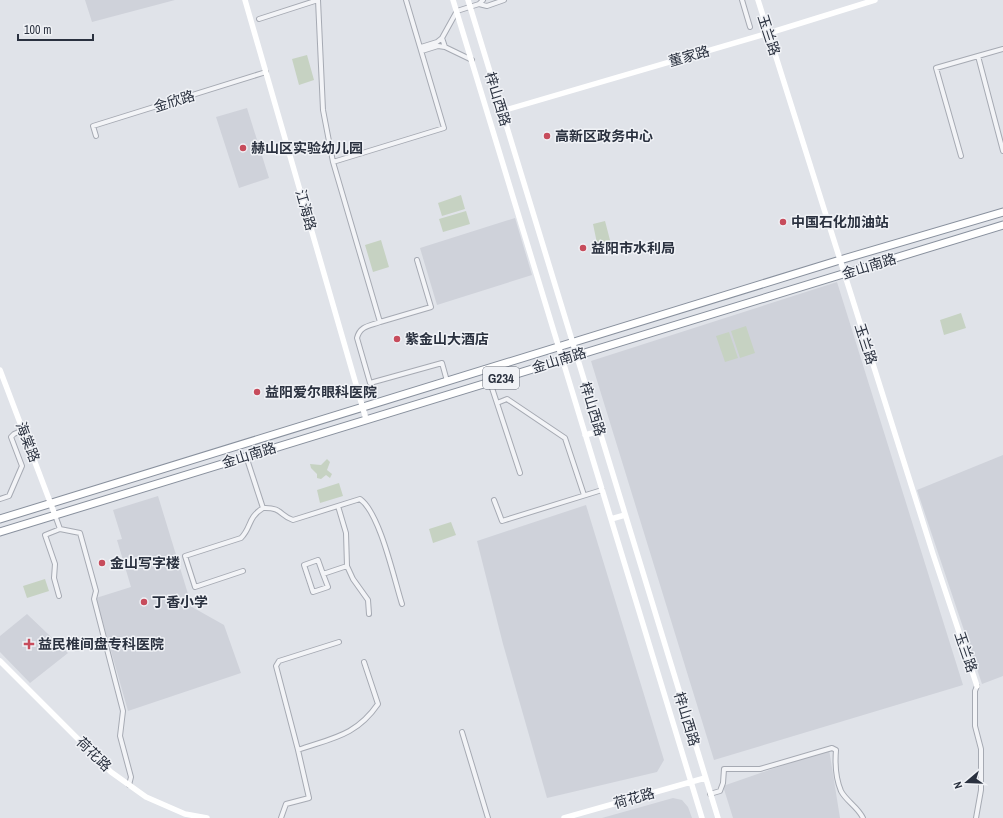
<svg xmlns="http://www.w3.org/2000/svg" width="1003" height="818" font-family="'Archivo Narrow','Noto Sans SC',sans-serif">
<rect width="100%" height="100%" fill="#e0e3e9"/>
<path fill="#cfd2da" d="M85,0H175L92,22Z
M247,108L269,178L239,188L216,117Z
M515,218L532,275L437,305L420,248Z
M837,282L963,685L714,760L591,361Z
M1003,455V676L982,684L917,490Z
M158,496L192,607L224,625L241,673L128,711L96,598L131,587L117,540L122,539L113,510Z
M586,505L664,760L657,772L547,798L503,644L477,541Z
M27,614L68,653L30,683L0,652V636Z
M829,749L840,818H733L723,786Z
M673,798L682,800L688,807L692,818H602Z"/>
<path fill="#c6d2c2" d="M307,55L314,80L299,85L292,59Z
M461,195L465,209L442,216L438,203Z
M466,211L470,224L443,232L439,219Z
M605,221L611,244L598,248L593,224Z
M381,240L389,267L373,272L365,245Z
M961,313L966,328L944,335L940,320Z
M746,326L755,353L740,358L731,331Z
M729,332L738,358L725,362L716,336Z
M327,459L330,462L327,470L332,474L330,478L326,475L321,479L317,478V474L311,468L310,464L321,465Z
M339,483L343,496L320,503L317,490Z
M451,522L456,535L433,543L429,529Z
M45,579L49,591L27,598L23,586Z"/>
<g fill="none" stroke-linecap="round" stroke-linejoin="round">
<g stroke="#a6aab3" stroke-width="6">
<path id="street" d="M318,0L323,110L333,162L444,128L406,0
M483,0L479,4L487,6L504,0
M742,0L750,27
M259,19L318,0
M421,47L437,42L442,38
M1003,49L978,56L1003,151
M422,51L438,46L445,47
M472,60L445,47L442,38L457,11L479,4
M96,136L93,126L266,72
M961,156L936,68L978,56
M333,162L380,322C369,326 360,326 357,338L370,383L442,363L447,381
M380,322L431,307L417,260
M490,382L520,473
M497,403L507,399L565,438L584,495
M0,499L9,496L22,466L11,437L14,434L23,430
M494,500L502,521L602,490
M338,506L346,533L347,566L353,579L368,600L369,614
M263,508C282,507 280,516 293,520L360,499C380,513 394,579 402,604
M55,515L60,529L80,533L96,591L94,599L123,711L120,736L131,777L129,785
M243,571L195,587L185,556L241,538C252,527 247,518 263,508L246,456
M323,574L328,587L313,592L304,565L318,560L323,574L347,566
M59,596L54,578L55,564L45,535L60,529
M462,732L488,818
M298,750L276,666L279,661L339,642
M710,794L720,791L723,783L724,769H760L832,748L836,750C835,762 836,779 841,791C846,801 858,807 863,818
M281,818L286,804L309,798L298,750C332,738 356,736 378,704L364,662
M976,818L981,790V749L975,726V691L977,686"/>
</g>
<g stroke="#89919e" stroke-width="9">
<path id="highway" d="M0,519L840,260L1003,212
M0,532L1003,225"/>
</g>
<use href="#street" stroke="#f3f4f7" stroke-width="4"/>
<path stroke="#fff" stroke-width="5.5" d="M245,0L366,419
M453,0L702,818
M468,0L718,818
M758,0L933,554L977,686
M502,111L769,33L875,0
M0,370L55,515
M585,435L600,431
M611,519L625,515
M0,661L111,772L146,797L185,814L207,818
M564,818L705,778"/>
<use href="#highway" stroke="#fff" stroke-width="7"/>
</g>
<g fill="#c74c5c" stroke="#f0f2f6" stroke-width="1.5">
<circle cx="547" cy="136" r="4"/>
<circle cx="243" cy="148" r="4"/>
<circle cx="783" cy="222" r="4"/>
<circle cx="583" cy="248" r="4"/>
<circle cx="397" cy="339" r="4"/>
<circle cx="257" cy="392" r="4"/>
<circle cx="102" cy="563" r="4"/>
<circle cx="144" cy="602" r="4"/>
<path d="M27 638h4v4h4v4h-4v4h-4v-4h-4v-4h4z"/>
</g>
<g text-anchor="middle" stroke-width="3" stroke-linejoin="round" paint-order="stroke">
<rect fill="#f0f2f6" stroke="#656b76" stroke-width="1" x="483" y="367" width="36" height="22" rx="3"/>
<g font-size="13" font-weight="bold" fill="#2a313f">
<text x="501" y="383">G234</text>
</g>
<g font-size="14" fill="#2a313f" stroke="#f0f2f6">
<text transform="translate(769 35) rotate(72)" y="5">玉兰路</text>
<text transform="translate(689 56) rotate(-16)" y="5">董家路</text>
<text transform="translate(498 99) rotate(73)" y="5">梓山西路</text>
<text transform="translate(174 101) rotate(-17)" y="5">金欣路</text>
<text transform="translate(306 210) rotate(74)" y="5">江海路</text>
<text transform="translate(869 266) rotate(-17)" y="5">金山南路</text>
<text transform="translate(866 344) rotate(72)" y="5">玉兰路</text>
<text transform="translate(559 360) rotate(-17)" y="5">金山南路</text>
<text transform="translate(593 409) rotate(73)" y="5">梓山西路</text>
<text transform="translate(28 442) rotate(69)" y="5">海棠路</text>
<text transform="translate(249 455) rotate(-17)" y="5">金山南路</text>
<text transform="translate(966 652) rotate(71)" y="5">玉兰路</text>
<text transform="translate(687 719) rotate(73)" y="5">梓山西路</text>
<text transform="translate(94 754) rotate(44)" y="5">荷花路</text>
<text transform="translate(634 798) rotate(-16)" y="5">荷花路</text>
</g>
<g font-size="14" font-weight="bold" fill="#2a313f" stroke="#f0f2f6" text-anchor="start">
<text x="555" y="141">高新区政务中心</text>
<text x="251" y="153">赫山区实验幼儿园</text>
<text x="791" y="227">中国石化加油站</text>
<text x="591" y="253">益阳市水利局</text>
<text x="405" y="344">紫金山大酒店</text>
<text x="265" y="397">益阳爱尔眼科医院</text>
<text x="110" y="568">金山写字楼</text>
<text x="152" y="607">丁香小学</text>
<text x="38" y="649">益民椎间盘专科医院</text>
</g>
</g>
<g transform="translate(967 782) rotate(251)" stroke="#f0f2f6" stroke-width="3" paint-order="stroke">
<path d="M0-3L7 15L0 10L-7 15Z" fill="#2a313f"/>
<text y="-6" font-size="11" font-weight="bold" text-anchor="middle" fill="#2a313f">N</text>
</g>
<path d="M18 34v6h75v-6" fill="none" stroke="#2a313f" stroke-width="2"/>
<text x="24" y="34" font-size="12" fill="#2a313f" stroke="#f0f2f6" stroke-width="3" paint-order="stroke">100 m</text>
</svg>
